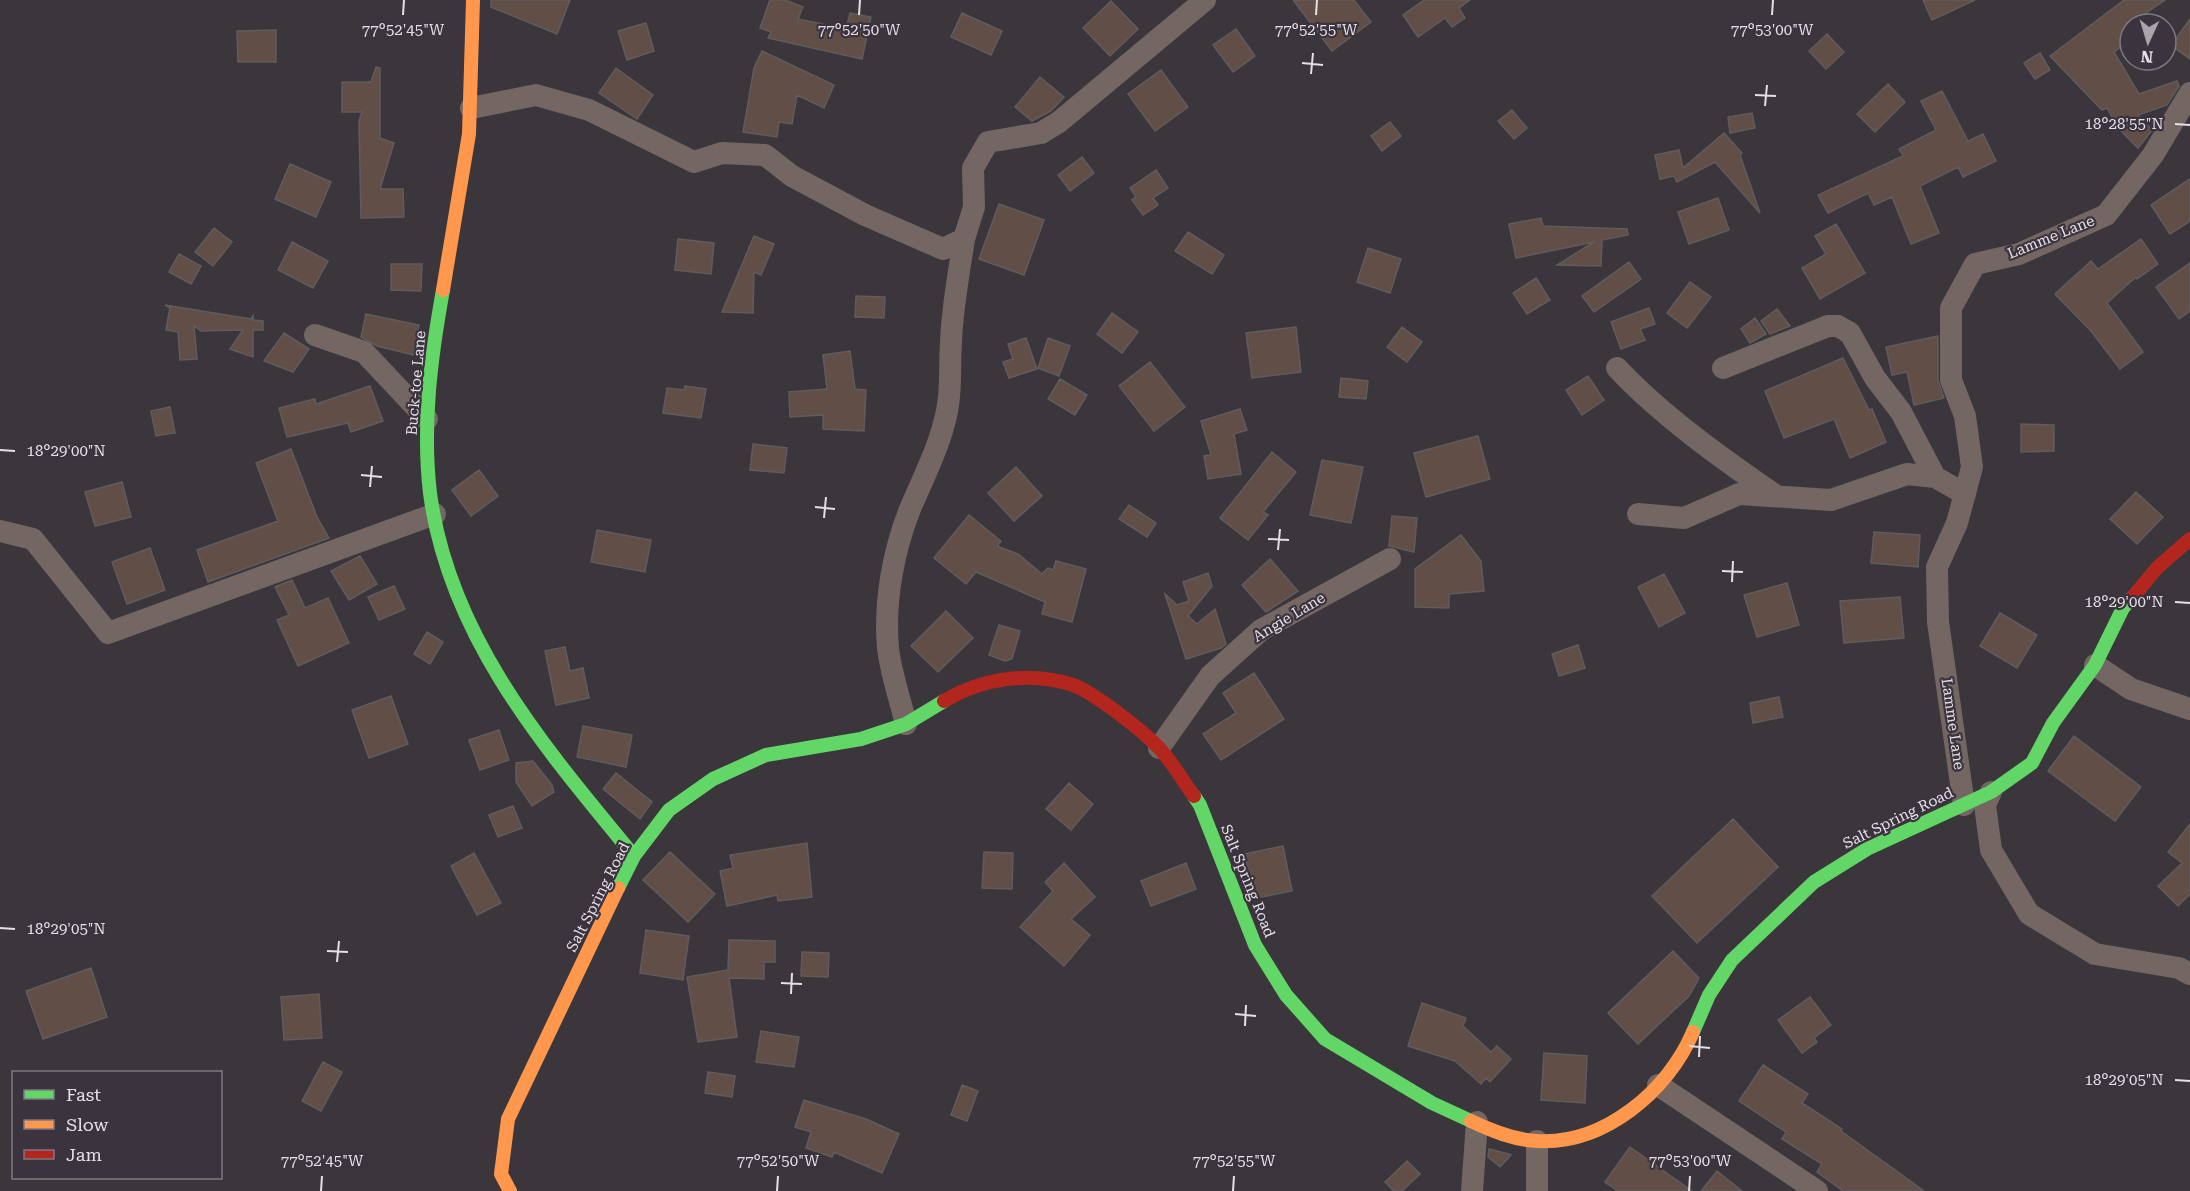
<svg xmlns="http://www.w3.org/2000/svg" width="2190" height="1191" font-family="'Roboto Serif',serif">
<rect width="100%" height="100%" fill="#3a363b"/>
<path fill="#604e47" stroke="#605c5d" stroke-width="1.5" d="M491,0H570L557,34L491,7Z
M770,0H785L803,7L798,19L846,29L850,13L871,17L862,59L768,38L771,32L760,28Z
M1293,0H1354L1371,22L1332,51Z
M1424,0H1470L1459,8L1465,18L1452,27L1445,18L1418,37L1403,15Z
M1923,0H1975L1932,20Z
M2124,0H2165L2130,24V40L2114,52L2139,94L2177,81L2179,86L2167,105L2138,115L2152,130L2138,148L2120,130L2107,108L2102,110L2050,56Z
M1111,1L1138,29L1110,56L1083,28Z
M962,13L1002,31L991,55L951,37Z
M2190,19V59L2171,45Z
M646,23L654,51L627,60L618,31Z
M1236,29L1255,56L1233,72L1213,45Z
M276,30V62H238L237,31Z
M1827,34L1844,52L1826,69L1809,51Z
M762,51L834,85L824,108L797,95L792,124L779,122L777,137L743,132L754,68Z
M2040,53L2050,70L2035,79L2024,63Z
M376,67L380,68V138L394,143L380,189H403L404,217L361,218L359,121L362,112H342V82H371Z
M616,68L653,95L637,119L599,93Z
M1161,70L1188,107L1155,131L1128,94Z
M1040,77L1064,97L1051,111L1032,121L1015,107Z
M1888,84L1905,102L1875,132L1857,114Z
M1942,91L1968,141L1983,134L1996,161L1963,177L1958,167L1920,186L1939,233L1911,244L1892,197L1874,205L1868,193L1828,213L1818,195L1903,156L1899,149L1936,130L1921,101Z
M1512,110L1527,128L1514,139L1498,121Z
M1752,113L1755,128L1730,133L1728,117Z
M1390,122L1401,136L1382,151L1371,136Z
M1724,133L1742,153L1740,155L1760,213L1715,162L1677,182L1674,176L1660,179L1655,155L1679,150L1683,168Z
M1082,157L1094,173L1070,191L1058,175Z
M290,164L331,182L316,217L275,199Z
M1156,170L1168,188L1153,198L1158,205L1143,215L1132,200L1136,197L1130,188Z
M2190,179V221L2170,234L2151,205Z
M1718,198L1729,230L1689,244L1678,212Z
M999,204L1044,220L1024,275L979,259Z
M1541,218L1543,226L1627,229L1628,235L1602,240L1601,266L1557,265L1594,242L1516,258L1509,224Z
M1836,224L1865,273L1820,299L1802,268L1826,254L1815,236Z
M214,228L232,242L213,266L195,252Z
M1188,232L1224,255L1212,274L1175,251Z
M754,236L774,244L761,275L754,272L753,313L722,312Z
M678,239L714,243L711,274L675,270Z
M2141,239L2158,264L2137,279L2136,277L2107,303L2143,352L2120,369L2091,331L2055,294L2091,261L2098,269Z
M292,242L328,261L313,288L278,270Z
M1368,248L1401,259L1390,293L1357,282Z
M179,254L201,266L191,284L169,272Z
M1629,262L1641,279L1594,312L1582,296Z
M2190,263V311L2179,319L2156,287Z
M391,264H422L421,291L391,290Z
M1536,278L1550,300L1527,314L1513,293Z
M1690,282L1711,297L1687,328L1667,313Z
M856,296L885,297L884,318L855,317Z
M165,305L251,319L253,316V320L263,321V330H253V357L230,349L243,330L201,331L194,326L197,359L180,360L178,332L166,330L170,308Z
M1649,308L1655,324L1640,329L1645,340L1621,349L1611,322Z
M1777,309L1790,326L1770,334L1761,321Z
M1112,313L1138,332L1122,353L1097,334Z
M366,314L419,325L414,355L377,346L361,337Z
M1755,318L1766,334L1750,343L1741,329Z
M1296,327L1301,372L1252,378L1246,333Z
M1402,327L1422,342L1407,362L1387,347Z
M284,333L309,349L293,372L264,361Z
M1938,336V380L1944,398L1914,405L1907,372L1892,375L1886,347Z
M1026,338L1037,369L1009,378L1003,362L1013,359L1008,344Z
M1048,338L1070,346L1059,376L1038,368Z
M850,351L855,389L866,390L864,431L823,429V415L790,417L789,392L827,389L823,355Z
M1843,358L1869,410L1872,409L1886,442L1850,458L1834,419L1784,438L1765,391Z
M1150,362L1185,407L1154,431L1119,386Z
M1588,376L1604,400L1582,415L1566,390Z
M1341,378L1368,381L1366,399L1339,397Z
M1060,379L1087,395L1075,415L1048,399Z
M370,386L383,421L351,432L348,423L287,437L279,408L315,399L316,404Z
M685,386L706,389L701,418L663,413L667,388L684,390Z
M170,407L175,433L156,436L151,411Z
M1240,409L1247,430L1234,434L1241,474L1208,479L1204,456L1211,455L1201,421Z
M2021,424L2054,425V451L2021,452Z
M1478,436L1490,479L1426,497L1414,453Z
M753,444L787,448L784,473L750,470Z
M291,449L317,517L329,538L208,582L197,550L278,521L256,463Z
M1272,452L1296,472L1263,512L1268,515L1248,540L1220,518Z
M1322,460L1363,467L1351,523L1310,515Z
M1016,467L1042,496L1014,521L988,493Z
M479,470L498,496L471,516L452,490Z
M122,482L131,517L95,526L85,492Z
M2136,492L2163,517L2137,544L2110,519Z
M1129,505L1156,523L1147,537L1119,519Z
M969,515L1001,541L997,546L1018,554L1042,574L1048,568L1053,570L1056,561L1086,569L1072,622L1042,614L1045,602L976,572L966,584L934,558Z
M1392,516L1417,518L1414,552L1389,546Z
M597,530L651,540L645,572L591,562Z
M1874,532L1920,535L1918,567L1871,563Z
M1461,535L1481,561L1484,591L1449,594V608L1415,607V569Z
M150,548L165,590L127,604L112,562Z
M360,556L377,584L349,600L331,571Z
M1270,559L1298,591L1266,612L1242,585Z
M1208,573L1212,586L1188,616L1197,624L1215,609L1226,644L1221,648L1186,659L1165,594L1177,605L1189,601L1183,582Z
M1664,574L1685,613L1659,627L1638,587Z
M292,580L305,608L328,598L349,643L298,666L277,620L289,615L275,587Z
M1787,583L1799,625L1757,637L1744,595Z
M394,586L405,609L379,620L368,597Z
M1900,597L1904,638L1844,643L1840,601Z
M946,611L973,638L938,672L911,646Z
M2000,613L2037,635L2017,668L1980,646Z
M999,625L1020,631L1012,659L1005,661L989,655Z
M427,632L443,642L430,664L414,654Z
M1578,645L1585,668L1559,676L1552,654Z
M565,647L570,671L583,668L589,698L556,705L545,651Z
M1254,673L1284,719L1221,760L1203,734L1236,713L1223,693Z
M391,696L408,744L369,758L352,710Z
M1779,697L1783,717L1753,723L1750,703Z
M583,726L632,735L626,767L577,757Z
M499,730L509,760L480,770L469,740Z
M2074,736L2141,787L2115,821L2048,771Z
M533,761L552,785L554,792L532,806L516,782V763Z
M616,773L652,802L640,819L603,789Z
M1069,783L1093,804L1071,830L1046,809Z
M513,806L522,828L498,837L489,815Z
M1733,819L1778,867L1697,943L1652,896Z
M2190,824V894L2178,906L2158,886L2182,863L2168,852Z
M807,843L812,897L778,901L777,895L727,906L720,871L733,868L730,855Z
M1283,846L1292,891L1256,898L1244,854Z
M670,852L715,894L688,922L643,880Z
M984,852L1013,853L1012,889L982,888Z
M474,853L501,903L477,915L451,866Z
M1064,863L1095,897L1071,919L1090,935L1064,966L1020,927L1053,891L1045,882Z
M1186,863L1196,889L1151,906L1141,881Z
M646,930L689,936L683,980L640,973Z
M729,940L775,941V962H764V979L729,978L737,1037L698,1042L687,977L728,970Z
M1673,951L1699,978L1689,996L1638,1044L1608,1013Z
M802,952L829,953L828,977L801,976Z
M91,968L107,1017L43,1039L26,991Z
M319,994L322,1038L284,1040L281,997Z
M1810,997L1831,1025L1814,1038L1817,1042L1802,1053L1778,1020Z
M1422,1003L1466,1018L1463,1026L1491,1052L1497,1046L1511,1059L1490,1082L1486,1078L1481,1084L1455,1061L1408,1046Z
M761,1031L799,1037L794,1067L756,1062Z
M1544,1053L1587,1056L1585,1103L1541,1100Z
M323,1062L342,1072L321,1111L302,1101Z
M1763,1065L1808,1094L1802,1103L1842,1129L1841,1131L1924,1191H1843L1817,1172L1822,1164L1782,1139L1786,1132L1739,1101Z
M708,1072L735,1076L732,1097L705,1093Z
M962,1085L978,1091L967,1121L951,1115Z
M804,1100L866,1119L899,1134L882,1173L834,1152L832,1157L806,1148L811,1132L795,1127Z
M1630,1147L1692,1191H1618L1605,1182Z
M1489,1149L1509,1154L1511,1155L1500,1167L1488,1157Z
M1407,1161L1420,1174L1402,1191H1394L1385,1182Z
M1717,1171L1742,1191H1701Z"/>
<g fill="none" stroke-linecap="round" stroke-linejoin="round">
<path stroke="#736663" stroke-width="22" d="M471,108L536,95L589,110L694,162L722,153L765,155L792,176L865,215L943,249L964,239L974,207L973,168L988,142L1041,133L1059,122L1205,0
M315,335L364,352L427,419
M1617,368C1661,415 1721,458 1775,495
M1723,368L1828,326H1838L1850,333L1875,378L1901,412L1935,477
M1638,514L1684,518L1739,494L1831,500L1907,474L1935,477L1965,494
M0,531L33,539L108,633L435,514
M2095,665L2131,689L2190,709
M906,724C900,699 891,674 888,648C884,602 893,552 910,509C924,476 940,446 947,411C952,387 949,367 951,343C952,308 959,273 964,239
M1159,748L1210,676L1261,630L1390,559
M1991,792L1985,805L1991,850L2029,914L2095,954L2179,968L2190,974
M1964,805L1938,622L1937,567L1957,523L1972,467L1965,416L1951,380V308L1975,264L2019,254L2106,215L2153,155L2190,93
M1658,1085L1817,1191
M1537,1141V1191
M1472,1191L1477,1122"/>
<path stroke="#63d668" stroke-width="14" d="M443,290C431,356 422,425 430,493C449,637 545,748 634,856
M1194,796L1200,805L1255,945L1286,995L1325,1039L1432,1103L1471,1121
M618,888L634,856L669,810L713,779L766,755L861,739L906,724L944,701
M1693,1032L1709,995L1732,960L1814,882L1867,849L1991,792L2032,763L2053,723L2095,665L2123,608L2132,598"/>
<path stroke="#ff974d" stroke-width="14" d="M443,290L469,134L473,0
M1471,1121C1492,1131 1514,1140 1537,1141C1604,1145 1668,1091 1693,1032
M510,1191L501,1174L508,1119L618,888"/>
<path stroke="#b3261e" stroke-width="14" d="M2132,598L2157,568L2190,539
M944,701C982,678 1030,671 1073,685C1093,692 1143,731 1158,747C1172,761 1182,780 1194,796"/>
</g>
<path fill="none" stroke="#e5e0e6" stroke-width="2" d="M403,15L404,0M859,15L860,0M1316,15L1317,0M1772,15L1773,0M1302,63L1323,65M1311,74L1313,53M1755,95L1776,96M1765,106L1767,85M2175,124L2190,125M0,450L15,451M361,475L382,477M370,487L372,466M815,507L835,509M824,518L826,497M1268,539L1289,540M1278,550L1280,529M1722,571L1743,572M1732,582L1733,561M2175,602L2190,603M0,928L15,929M327,951L348,952M337,962L339,941M781,983L802,984M791,994L792,973M1235,1014L1256,1016M1245,1026L1246,1005M1689,1046L1710,1048M1699,1057L1700,1036M2175,1080L2190,1081M321,1191L322,1176M777,1191L778,1176M1233,1191L1234,1176M1689,1191L1690,1176"/>
<g text-anchor="middle" stroke-width="4.5" stroke-linejoin="round" paint-order="stroke">
<g font-size="15" fill="#e5e0e6" stroke="#3b333e">
<text transform="translate(2051 237) rotate(-22)" y="5">Lamme Lane</text>
<text transform="translate(416 383) rotate(-85)" y="5">Buck-toe Lane</text>
<text transform="translate(1289 617) rotate(-31)" y="5">Angie Lane</text>
<text transform="translate(1953 724) rotate(82)" y="5">Lamme Lane</text>
<text transform="translate(1898 818) rotate(-26)" y="5">Salt Spring Road</text>
<text transform="translate(1248 881) rotate(68)" y="5">Salt Spring Road</text>
<text transform="translate(598 897) rotate(-63)" y="5">Salt Spring Road</text>
</g>
</g>
<g font-size="15" text-anchor="middle" fill="#e5e0e6" stroke="#3b333e" stroke-width="4.5" stroke-linejoin="round" paint-order="stroke">
<text x="403" y="35">77°52'45"W</text>
<text x="859" y="35">77°52'50"W</text>
<text x="1316" y="35">77°52'55"W</text>
<text x="1772" y="35">77°53'00"W</text>
<text x="2124" y="129">18°28'55"N</text>
<text x="66" y="456">18°29'00"N</text>
<text x="2124" y="607">18°29'00"N</text>
<text x="66" y="934">18°29'05"N</text>
<text x="2124" y="1085">18°29'05"N</text>
<text x="322" y="1166">77°52'45"W</text>
<text x="778" y="1166">77°52'50"W</text>
<text x="1234" y="1166">77°52'55"W</text>
<text x="1690" y="1166">77°53'00"W</text>
</g>
<rect x="12" y="1071" width="210" height="108" fill="#3b333e" stroke="#7f7881" stroke-width="1.5"/>
<rect x="24" y="1090" width="30" height="9" fill="#63d668" stroke="#7f7881" stroke-width="1.5"/>
<text x="66" y="1101" font-size="18" fill="#e5e0e6">Fast</text>
<rect x="24" y="1120" width="30" height="9" fill="#ff974d" stroke="#7f7881" stroke-width="1.5"/>
<text x="66" y="1131" font-size="18" fill="#e5e0e6">Slow</text>
<rect x="24" y="1150" width="30" height="9" fill="#b3261e" stroke="#7f7881" stroke-width="1.5"/>
<text x="66" y="1161" font-size="18" fill="#e5e0e6">Jam</text>
<g transform="translate(2148 42) rotate(184)"><circle r="28" fill="#3b333e" stroke="#7f7881" stroke-width="1.5"/>
<path d="M0-4.5L10 22L0 15L-10 22Z" fill="#a9a4aa"/>
<text y="-9" font-size="16" font-weight="bold" text-anchor="middle" fill="#e5e0e6">N</text>
</g>
</svg>
